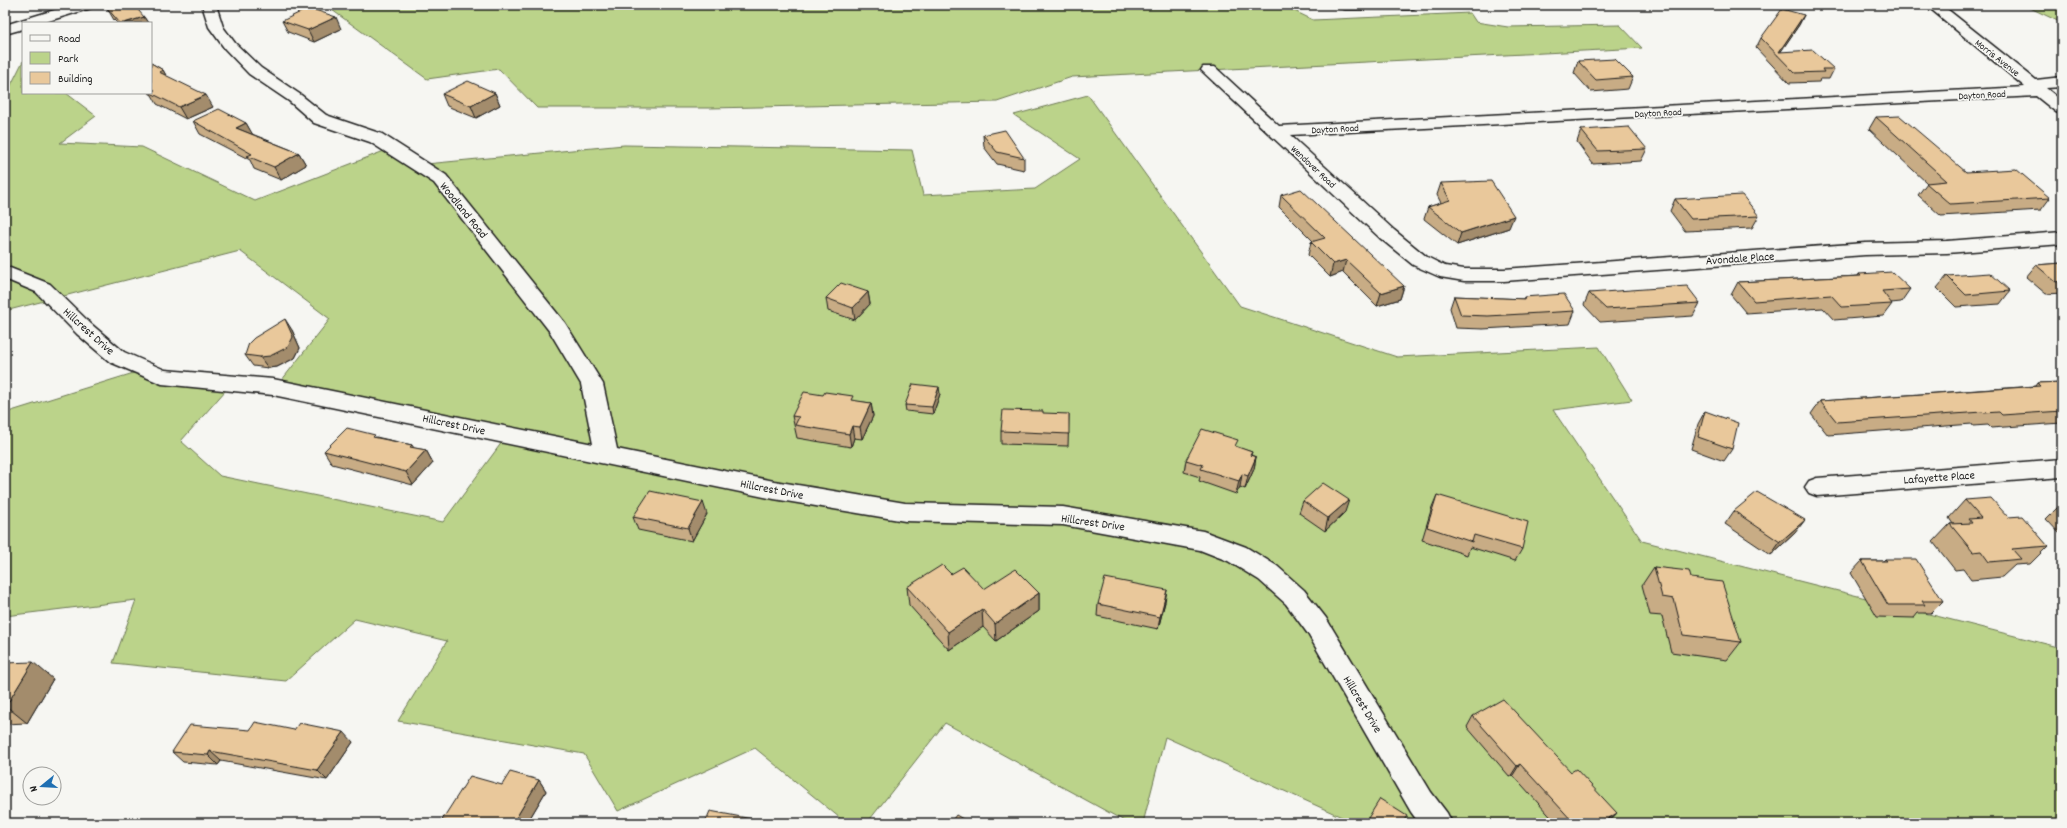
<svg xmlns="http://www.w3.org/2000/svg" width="2067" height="828" font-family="Dekko,sans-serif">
<rect width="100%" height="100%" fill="#f6f6f2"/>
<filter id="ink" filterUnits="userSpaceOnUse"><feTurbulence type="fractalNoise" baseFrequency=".025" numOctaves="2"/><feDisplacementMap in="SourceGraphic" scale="8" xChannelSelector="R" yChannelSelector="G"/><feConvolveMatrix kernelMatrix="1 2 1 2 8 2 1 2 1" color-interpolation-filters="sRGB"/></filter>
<g filter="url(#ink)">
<path fill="#bbd38a" stroke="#6c7853" d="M344,5H1282L1313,20L1470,13L1476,22L1508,27L1620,25L1642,48L1072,77L997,102L710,108H537L499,69L427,79L332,10Z
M2024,5H2058L2062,9V23Z
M23,61V93H66L96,116L60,143L142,147L255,201L397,146L426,164L624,145L912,150L923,195L1035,189L1080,159L1014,115L1088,95L1240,306L1397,357L1599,347L1632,400L1553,410L1642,541L2062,648V823H1355L1165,737L1143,823H1128L945,723L867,823H846L755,748L618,811L584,754L398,721L447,641L355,619L286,681L113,663L136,600L5,616V413L140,371L233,382L181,441L220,476L443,522L505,438L274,390L330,319L240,251L5,311V97Z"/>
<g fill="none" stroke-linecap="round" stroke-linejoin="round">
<g stroke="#1c1c1c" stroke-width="3">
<path id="minor" d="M71,5H93L91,8L42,23H23V29L5,34V25Z
M202,5H216L223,27L235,43L261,68L301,95L326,115L382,134L446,175L565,323L603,384L617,449L774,481L905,503L1063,507L1203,531L1246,547L1277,566L1304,590L1326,618L1431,792L1447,813L1452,823H1419L1411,812L1308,634L1286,604L1259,580L1228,561L1200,550L1063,525L905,521L774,499L273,395L162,384L110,362L77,334L36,292L5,279V266L50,284L91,324L124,352L165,370L273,379L593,444L581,384L550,332L434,183L370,142L314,123L289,101L249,74L225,49L209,27Z
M1338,5H1416L1414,8L1409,9H1345L1340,8Z
M1926,5H1942L2036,80L2062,77V87L2046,88L2062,101V114L2056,112L2036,96L1290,135L1394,230L1427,257L1445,266L1464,269H1504L1865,243L1947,241L2062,232V244L1947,253L1865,255L1504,281H1464L1440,277L1413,265L1380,238L1201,70L1203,67H1215L1279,126L2025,87Z
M2062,459V477L1817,496L1809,493L1805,487L1809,481L1817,478Z"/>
</g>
<use href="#minor" fill="#f6f6f2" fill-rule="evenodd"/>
</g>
<path fill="#c8ac85" stroke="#1c1c1c" d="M107,8L144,17L148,23H117L114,20Z
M1804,15L1799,25L1780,52L1834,69L1829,79H1820L1819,82L1789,83L1756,48L1761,38Z
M282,21L341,29L314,42L288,32Z
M1578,61L1633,77L1628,89L1591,92L1574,73Z
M151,63L163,70L166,76L213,107L186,119L157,104L152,95L149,93H151Z
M495,93L500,105L476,118L447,106L442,94Z
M1876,117L1966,172L2050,198L2041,210L1941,216L1918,195L1927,183L1869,129Z
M193,121L246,123L252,134L299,153L306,165L281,180L254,169L250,160L200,134Z
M1581,130L1647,149L1641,161L1593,164L1577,142Z
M983,135L1024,158V170L997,164L984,147Z
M1441,183L1509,228L1457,245L1424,219L1428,207L1441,203L1437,195Z
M1281,195L1404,286L1400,299L1377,306L1343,272L1330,277L1308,255L1311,242L1313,241L1279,207Z
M1675,199L1759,216L1752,228L1685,231L1670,211Z
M2062,263V293L2046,294L2026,277L2036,265Z
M1859,274L1910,289L1901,302L1891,303L1892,304L1883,316L1834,320L1823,308L1746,313L1731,295L1738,282L1858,276Z
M1947,276L2010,291L2000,304L1956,307L1937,288Z
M868,292L870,304L855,320L828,311L826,298Z
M1589,293L1700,303L1693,316L1600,322L1584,305Z
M1454,296L1523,299L1524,297L1575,311L1570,324L1483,329L1456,328L1450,308Z
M292,330L300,348L295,358L277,367L268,368L253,366L245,355Z
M2062,382V423L1991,428L1988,425L1973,426L1972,424L1828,435L1811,414L1820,401L2035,386L2037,383Z
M940,394L933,414L906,411L905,405Z
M854,401L871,403L873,416L862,439L854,438L851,447L797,438L792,416Z
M1705,411L1732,449L1724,461L1691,449L1698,424Z
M1069,414L1068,446L1001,444V431Z
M376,437L412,445L414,448L426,450L433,463L413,485L332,464L324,451Z
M1236,447L1252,452L1251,455L1256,457L1254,469L1245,489L1240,487L1236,494L1199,481L1200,477L1184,472L1186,460Z
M1437,495L1522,549L1515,561L1470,547L1467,555L1422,540L1432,507Z
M1965,500L2008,517L2048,546L2030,564L2015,565L2002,577L1971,580L1963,569L1955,570L1933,542L1950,524H1953L1949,518Z
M1303,501L1345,512L1325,531L1299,513Z
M2059,506H2062V536L2046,519Z
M1734,511L1795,533L1771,555L1725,524Z
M707,514L692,541L638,530L633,517Z
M1885,559L1943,601L1931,613H1918L1914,618L1877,617L1851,573L1862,561H1883Z
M1654,567L1691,578L1741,642L1727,660L1671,652L1662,616L1650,615L1642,585Z
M951,574L984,589L1039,593V611L996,641L983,627L949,650L909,605L907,587Z
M1165,602L1158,629L1097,616L1098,604Z
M5,652L10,656L5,663L53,679L27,723L5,724Z
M1473,716L1608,823H1556L1513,775L1510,777L1467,727Z
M353,742L327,780L221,761L218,765L183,762L172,752Z
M539,780L546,791L527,823H445L442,820L502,785Z"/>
<path fill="#a38c6c" stroke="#1c1c1c" d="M1804,15L1799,25L1778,56L1779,52Z
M144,17L148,23H124Z
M336,17L341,29L314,42L308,30Z
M163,70L170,82L159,72Z
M495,93L500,105L476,118L471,106Z
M206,95L213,107L186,119L179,107Z
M246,123L253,135L236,128Z
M299,153L306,165L281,180L274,167Z
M1514,216L1509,228L1457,245L1461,233Z
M1346,260L1343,272L1330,277L1333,264Z
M1404,286L1400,299L1377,306L1381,293Z
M868,292L870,304L855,320L853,308Z
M285,319L292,330L300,348L295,358L277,367L268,368L260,357Z
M939,387L940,394L933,414L932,407Z
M871,403L873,416L862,439L860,427Z
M852,426L854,438L851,447L849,434Z
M426,450L433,463L413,485L406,472Z
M1256,457L1254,469L1245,489L1248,476Z
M1242,474L1240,487L1236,494L1239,481Z
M1349,500L1345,512L1325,531L1328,518Z
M703,502L707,514L692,541L688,528Z
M1805,520L1795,533L1771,555L1780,542Z
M1167,590L1165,602L1158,629L1160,617Z
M1039,593V611L996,641L995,624Z
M982,609L983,627L949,650L948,632Z
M5,652L10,656L5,664Z
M33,662L53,679L27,723L6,706Z
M344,732L353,742L327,780L317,770Z
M210,751L221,761L218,765L208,755Z
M1520,764L1513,775L1510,777L1517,766Z
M539,780L546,791L527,823H513Z
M1617,813L1608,823H1601Z"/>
<path fill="#e9c89b" stroke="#1c1c1c" d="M117,5H134L144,17L124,23H120L107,8Z
M309,8L336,17L308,30L282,21Z
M1782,9L1804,15L1779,52L1813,50L1834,69H1822L1824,72L1795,73L1761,38Z
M1615,59L1633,77L1596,80L1578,61Z
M151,63L163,70L159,72L206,95L179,107L151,93V92L155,90L151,88Z
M468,81L495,93L471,106L442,94Z
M219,109L246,123L236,128L299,153L274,167L247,156L252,154L193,121Z
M1900,116L1966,172L2016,169L2050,198L1950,204L1926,183L1947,181L1876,117Z
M1629,127L1647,149L1598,151L1581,130Z
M1005,130L1024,158L997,152L983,135Z
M1491,181L1514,216L1461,233L1428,207L1450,200L1441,183Z
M1301,189L1404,286L1381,293L1346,260L1333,264L1311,242L1325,238L1281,195Z
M1742,195L1759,216L1691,219L1675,199Z
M2062,263V281L2056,282L2036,265Z
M1892,272L1910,289L1882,291L1892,304L1842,307L1831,295L1754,301L1738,282L1861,276L1859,274Z
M1990,273L2010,291L1966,295L1947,276Z
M841,283L868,292L853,308L826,298Z
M1687,286L1700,303L1606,309L1589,293Z
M1564,294L1575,311L1488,316L1461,315L1454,296L1526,299L1524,297Z
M285,319L293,337L288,347L270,356L260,357L245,355L249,343L254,338Z
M2062,382V411L2002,415L1999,412L1984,413L1983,412L1837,422L1820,401L2040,386L2037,383Z
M913,384L939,387L932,407L905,405Z
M804,392L823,395L825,392L853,396L851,400L871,403L860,427L852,426L849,434L795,425L799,417L792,416Z
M1003,410L1043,411V413L1069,414V434L1001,431Z
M1705,411L1738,423L1732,449L1698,437Z
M347,428L375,435L373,437L412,445L410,447L426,450L406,472L324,451Z
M1202,429L1238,440L1235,446L1252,452L1250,455L1256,457L1248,476L1242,474L1239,481L1201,469L1203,465L1186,460Z
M1323,483L1349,500L1328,518L1303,501Z
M650,491L703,502L688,528L633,517Z
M1757,492L1805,520L1780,542L1734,511Z
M1437,495L1528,522L1522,549L1474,535L1472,542L1427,527Z
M1991,498L2008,517L2022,516L2048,546L2012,549L2021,559L1989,562L1981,551L1973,552L1950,524L1972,523L1969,519L1981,518L1965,500Z
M2059,506H2062V510Z
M1885,559H1916L1943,601H1922L1925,605H1888L1862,561H1887Z
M942,565L951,574L963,567L984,589L1015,569L1039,593L995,624L982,609L948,632L907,587Z
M1654,567L1689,571L1691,578L1722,582L1741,642L1683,635L1674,599L1662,597Z
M1105,578L1167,590L1160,617L1098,604Z
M33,662L6,706H5V663Z
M1503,699L1571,772L1576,769L1617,813L1601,823H1574L1520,764L1517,766L1473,716Z
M255,722L294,730L299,723L344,732L317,770L210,751L208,755L172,752L190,725L250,730Z
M510,772L539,780L513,823H453L442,820L470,776L502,785Z
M1380,799L1407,816L1402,823H1365Z
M710,811L773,823H705Z
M956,815L970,823H950Z"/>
</g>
<g text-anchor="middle" stroke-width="3.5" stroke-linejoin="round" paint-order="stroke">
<g font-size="10" fill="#1c1c1c" stroke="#f6f6f2">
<text transform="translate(1998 57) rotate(38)" y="4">Morris Avenue</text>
<text transform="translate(1982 94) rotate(-3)" y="4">Dayton Road</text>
<text transform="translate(1658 112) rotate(-3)" y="4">Dayton Road</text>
<text transform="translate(1335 128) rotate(-3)" y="4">Dayton Road</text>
<text transform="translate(1314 166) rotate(43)" y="4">Wendover Road</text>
</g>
<g font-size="12" fill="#1c1c1c" stroke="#f6f6f2">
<text transform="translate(464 210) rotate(51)" y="4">Woodland Road</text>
<text transform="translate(1740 258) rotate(-4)" y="4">Avondale Place</text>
<text transform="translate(89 331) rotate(42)" y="4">Hillcrest Drive</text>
<text transform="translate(454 424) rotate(12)" y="4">Hillcrest Drive</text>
<text transform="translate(1939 477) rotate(-4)" y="4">Lafayette Place</text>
<text transform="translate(772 489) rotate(11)" y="4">Hillcrest Drive</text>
<text transform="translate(1093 522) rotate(8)" y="4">Hillcrest Drive</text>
<text transform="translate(1363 704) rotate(59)" y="4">Hillcrest Drive</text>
</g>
</g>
<rect width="2067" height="828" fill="none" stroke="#f6f6f2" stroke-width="20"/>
<rect x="10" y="10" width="2047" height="808" fill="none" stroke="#1c1c1c" stroke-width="1.5" filter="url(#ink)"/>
<rect x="22" y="22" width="130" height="72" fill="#f6f6f2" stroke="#9f9f9c"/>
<rect x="30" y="35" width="20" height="6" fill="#f6f6f2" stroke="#9f9f9c"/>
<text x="58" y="42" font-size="12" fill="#1c1c1c">Road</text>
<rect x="30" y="52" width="20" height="12" fill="#bbd38a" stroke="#9f9f9c"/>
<text x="58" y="62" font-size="12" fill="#1c1c1c">Park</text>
<rect x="30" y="72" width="20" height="12" fill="#e9c89b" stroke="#9f9f9c"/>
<text x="58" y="82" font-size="12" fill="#1c1c1c">Building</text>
<g transform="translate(42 786) rotate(252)"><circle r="19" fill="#f6f6f2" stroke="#9f9f9c"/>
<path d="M0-3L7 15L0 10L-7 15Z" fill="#1f6fb2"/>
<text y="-6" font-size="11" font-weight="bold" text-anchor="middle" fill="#1c1c1c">N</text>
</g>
</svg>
